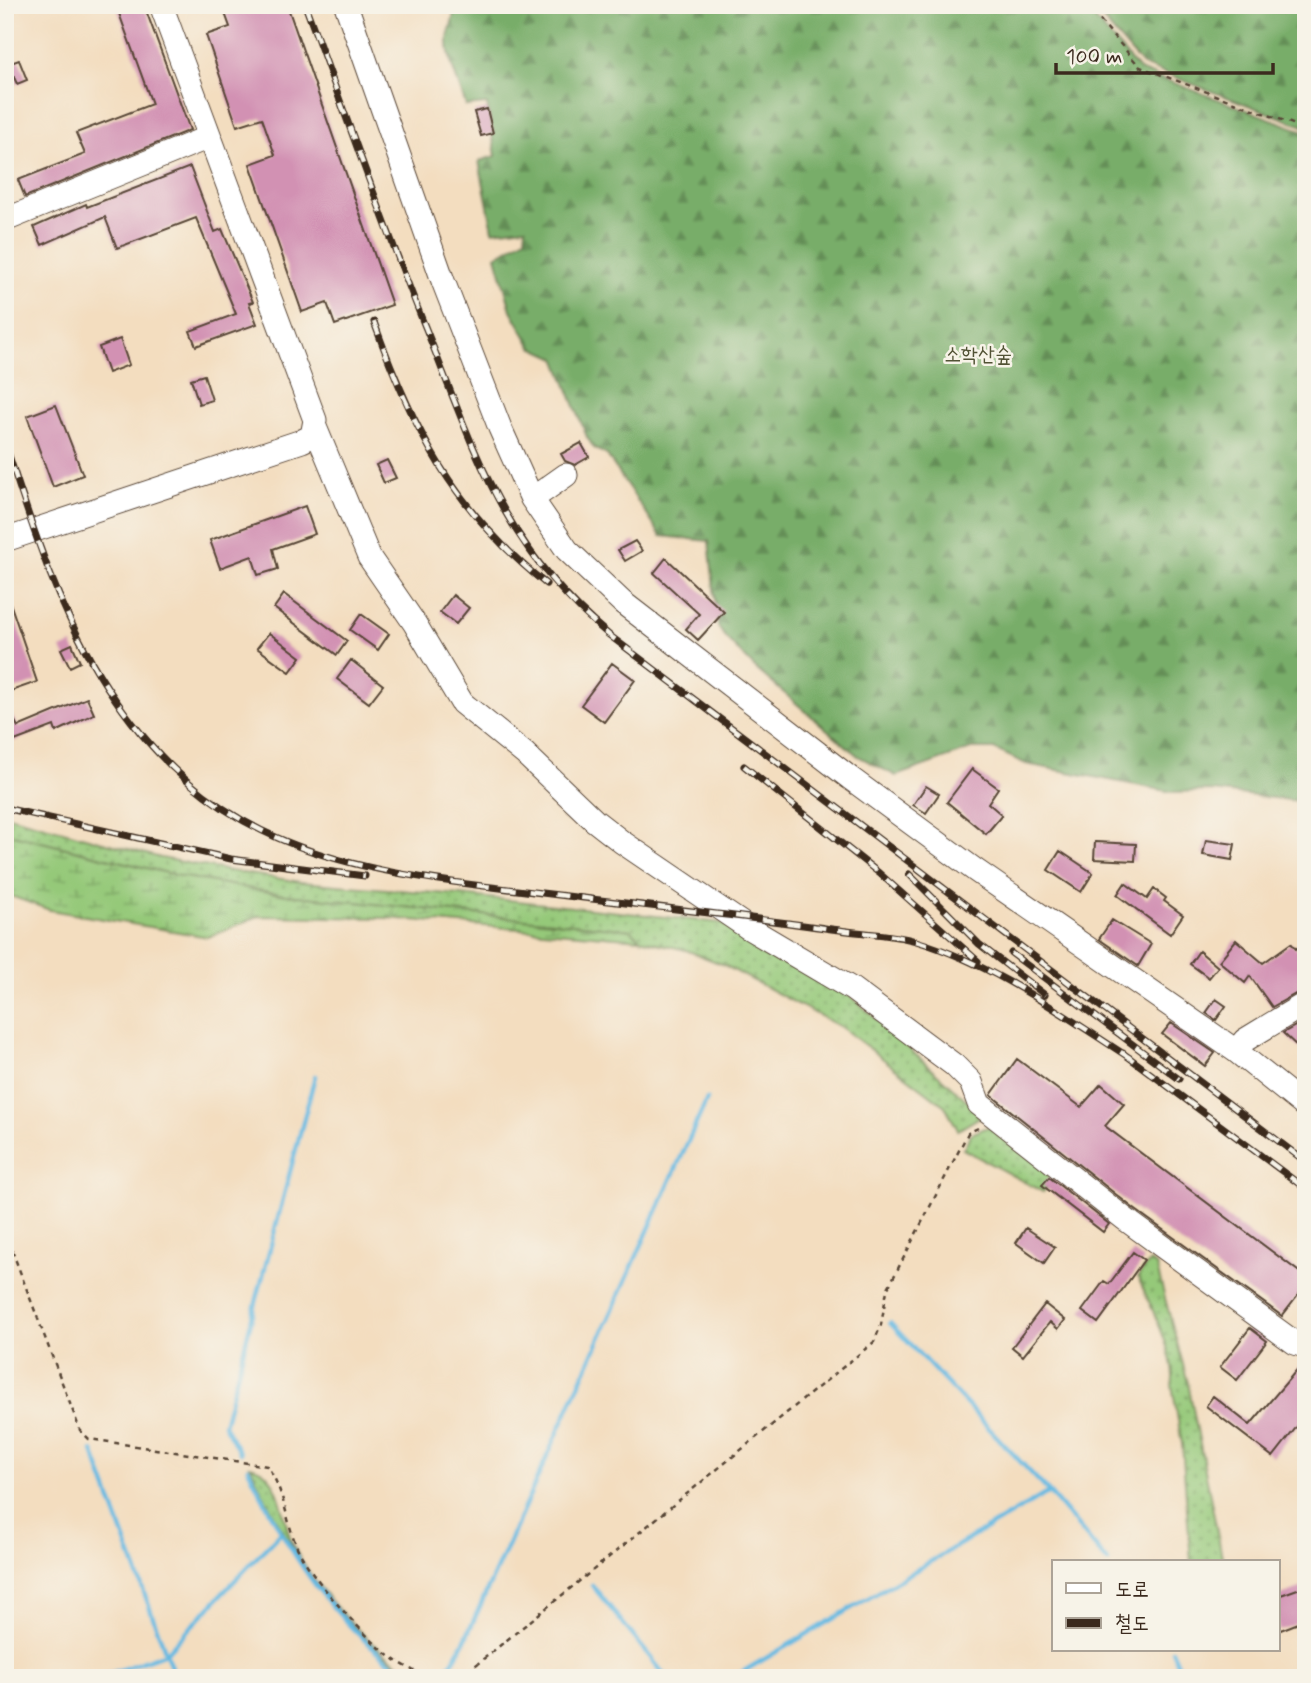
<svg xmlns="http://www.w3.org/2000/svg" width="1311" height="1683" font-family="Mynerve,'Poor Story',sans-serif">
<defs>
<pattern id="grass-dots" width="8" height="8" patternUnits="userSpaceOnUse" patternTransform="scale(1.75)"><rect width="8" height="8" fill="#95c979"/><path d="M2 2h.1M6 6h.1" fill="none" stroke="#7ba363" stroke-width="1.8" stroke-linecap="round"/></pattern>
<pattern id="forest-firs" width="22" height="20" patternUnits="userSpaceOnUse" patternTransform="scale(1.75)"><rect width="22" height="20" fill="#78ad69"/><path d="M5 1l3.5 6h-7zM16 11l3.5 6h-7z" fill="#648d56"/></pattern>
<pattern id="wetland-marsh" width="20" height="14" patternUnits="userSpaceOnUse" patternTransform="scale(1.75)"><rect width="20" height="14" fill="#95c979"/><path d="M1 5h8M5 5V1M11 12h8M15 12V8" fill="none" stroke="#7ba363"/></pattern>
</defs>
<rect width="100%" height="100%" fill="#f7f3e8"/>
<filter id="ink" filterUnits="userSpaceOnUse"><feTurbulence type="fractalNoise" baseFrequency=".0143" numOctaves="2"/><feDisplacementMap in="SourceGraphic" scale="14" xChannelSelector="R" yChannelSelector="G"/><feConvolveMatrix kernelMatrix="1 2 1 2 8 2 1 2 1" color-interpolation-filters="sRGB"/></filter>
<filter id="wash" filterUnits="userSpaceOnUse"><feTurbulence type="fractalNoise" baseFrequency=".00686" numOctaves="4" result="noise"/><feDisplacementMap in="SourceGraphic" scale="28" xChannelSelector="R" yChannelSelector="G"/><feGaussianBlur stdDeviation="1.57" result="paint"/><feColorMatrix in="noise" values="0 0 0 0 0 0 0 0 0 0 0 0 0 0 0 0 0 1.4 0 .05"/><feComposite in="paint" operator="in"/></filter>
<g filter="url(#wash)">
<rect width="100%" height="100%" fill="#f3ddbf"/>
<path fill="url(#grass-dots)" stroke="#687a4c" stroke-width="2" d="M5,815L161,858L230,871L301,882L460,895L721,923L845,991L983,1115L958,1130L945,1106L841,1027L724,965L686,950L640,939L631,930L286,895L179,876L5,833Z
M995,1124L1057,1175L1043,1192L963,1149L971,1134Z
M1150,1261L1156,1265L1188,1383L1223,1562H1191L1182,1444L1172,1385C1179,1361 1148,1301 1138,1277Z
M250,1466C283,1472 282,1519 292,1543C314,1592 374,1652 422,1678H416C336,1624 289,1553 250,1466Z"/>
<path fill="url(#forest-firs)" stroke="#5a6c44" stroke-width="2" d="M454,5H1083L1139,70L1306,132V802L1212,791L1172,792L1026,764L994,749H971L896,776L858,756L756,669L725,637L718,627L709,541L661,536L607,455L594,448L587,437L556,358L532,347L511,310L496,256L525,238L526,227L493,231L479,161L496,156L487,104L466,106C460,86 447,60 448,39C449,26 455,23 454,5Z
M1090,5H1306V127L1142,65Z"/>
<path fill="url(#wetland-marsh)" stroke="#687a4c" stroke-width="2" d="M5,833L179,876L286,895L631,930L640,939L388,918L259,916L208,937L50,910L5,894Z"/>
<g fill="none" stroke-linecap="round" stroke-linejoin="round">
<path stroke="#66bae2" stroke-width="4.5" d="M890,1323L1049,1492L1108,1562
M93,1451L175,1678
M240,1453L224,1425L315,1076
M248,1468C290,1555 330,1621 411,1678
M592,1585L667,1678
M1172,1650L1184,1678
M446,1673L464,1642L707,1099
M98,1678L166,1653L279,1534
M732,1678L1049,1492"/>
</g>
<g id="blocks">
<path fill="#d291b3" d="M116,5H144L190,130L25,197L18,180L85,154L76,133L152,104Z
M222,5H287L392,305L335,325L327,303L302,312L250,164L275,155L262,118L237,126L206,35L230,27Z
M19,60L27,80L17,84L8,64Z
M487,109L493,133L481,136L474,112Z
M190,167L215,232L222,229L253,302L249,303L257,324L196,346L190,331L236,314L196,218L117,248L105,217L42,245L34,227L86,204L87,207Z
M120,339L129,365L108,373L99,347Z
M204,375L212,400L199,404L191,379Z
M56,405L83,475L53,487L27,416Z
M581,443L589,457L575,465L565,461L561,454Z
M387,460L396,478L384,483L376,465Z
M305,506L315,534L273,549L278,569L258,575L252,556L220,568L210,540Z
M635,541L642,551L625,561L618,550Z
M666,558L724,612L698,640L686,629L699,614L654,573Z
M7,594L37,682L5,693V595Z
M284,594L347,641L337,655L274,608Z
M453,595L469,608L456,624L440,612Z
M361,614L389,634L378,650L350,630Z
M269,633L301,657L290,672L257,648Z
M72,644L80,662L70,667L61,649Z
M351,660L383,685L369,703L337,679Z
M612,663L635,680L604,722L581,705Z
M87,698L94,714L56,732L54,726L12,742L5,729V702L18,727Z
M972,769L998,788L988,803L1002,815L986,834L947,802Z
M926,786L939,794L926,813L913,805Z
M1206,840L1235,844L1232,860L1203,855Z
M1095,842L1136,844L1135,861L1094,859Z
M1060,851L1093,873L1081,892L1048,870Z
M1125,883L1147,899L1154,889L1166,898L1164,901L1183,915L1170,934L1117,895Z
M1112,920L1151,944L1138,966L1099,939Z
M1236,940L1263,963L1291,943L1296,949L1306,941V988L1272,1007L1250,976L1245,983L1219,961Z
M1199,951L1218,967L1209,978L1190,964Z
M1216,999L1226,1006L1216,1020L1206,1013Z
M1171,1023L1215,1053L1205,1066L1162,1034Z
M1299,1024L1306,1030V1041L1299,1048L1283,1033Z
M1017,1059L1081,1107L1101,1084L1124,1104L1105,1126L1306,1277V1285L1282,1316L1133,1208L991,1095Z
M1049,1177L1109,1224L1103,1232L1042,1185Z
M1026,1228L1055,1247L1044,1263L1016,1243Z
M1133,1252L1144,1260L1098,1323L1082,1311L1104,1281L1109,1284Z
M1045,1304L1065,1320L1058,1329L1050,1322L1023,1356L1012,1347Z
M1250,1328L1267,1341L1237,1380L1220,1367Z
M1306,1359V1415L1273,1457L1206,1406L1213,1396L1250,1425Z
M1306,1586V1620L1278,1631V1596Z"/>
</g>
</g>
<g filter="url(#ink)">
<use href="#blocks" fill-opacity="0" stroke="#574536" stroke-width="2"/>
<g fill="none" stroke-linecap="round" stroke-linejoin="round">
<g stroke="#574536" stroke-width="25">
<path id="minor" d="M346,5L443,281L500,428L532,499L567,550L622,602L850,778L975,870L1236,1051L1306,1107
M5,220L209,137
M315,427L369,557L415,624L462,703L525,754L595,821L622,842L747,927L852,989L954,1065L971,1082L979,1104L1125,1219L1295,1343L1301,1345L1306,1342
M532,499L566,475
M5,540L302,441L312,436L315,420L161,5
M1236,1051L1245,1040L1306,1003"/>
</g>
<path stroke="#574536" stroke-width="2.5" stroke-dasharray="5 5" stroke-linecap="butt" d="M1087,5L1140,67L1306,129
M5,1232L80,1430L89,1439L267,1466C284,1490 285,1515 295,1542C305,1572 361,1633 387,1654C400,1664 414,1671 429,1678
M460,1678L874,1342L881,1325L887,1290L968,1133L978,1128"/>
<use href="#minor" stroke="#fff" stroke-width="23"/>
<g stroke="#3b2a1e" stroke-width="7">
<path id="rail" d="M305,5C346,115 384,226 428,334C476,454 504,549 609,635L1306,1162
M374,322C414,432 453,509 546,584
M5,443C32,527 59,613 107,687C207,841 330,868 500,888C570,896 639,905 709,913C755,918 801,925 847,931C870,934 893,934 916,941C993,964 1063,1015 1130,1058
M744,766L879,873L978,961
M5,808L231,859L365,876
M909,874L979,944L1045,995
M1011,953L1179,1079
M1123,1053L1306,1189"/>
</g>
<use href="#rail" stroke="#f7f3e8" stroke-width="4.5" stroke-dasharray="13" stroke-linecap="butt"/>
</g>
</g>
<g text-anchor="middle" stroke-width="5" stroke-linejoin="round" paint-order="stroke">
<g font-size="21" fill="#525235" stroke="#f7f3e8">
<text x="978" y="361">소학산숲</text>
</g>
</g>
<rect width="1311" height="1683" fill="none" stroke="#f7f3e8" stroke-width="28"/>
<rect x="1052" y="1560" width="228" height="91" fill="#f7f3e8" stroke="#aca397" stroke-width="2"/>
<rect x="1066" y="1583" width="35" height="10" fill="#ffffff" stroke="#aca397" stroke-width="2"/>
<text x="1115" y="1596" font-size="21" fill="#3b2a1e">도로</text>
<rect x="1066" y="1618" width="35" height="10" fill="#3b2a1e" stroke="#aca397" stroke-width="2"/>
<text x="1115" y="1630" font-size="21" fill="#3b2a1e">철도</text>
<path d="M1056 63v10h217v-10" fill="none" stroke="#3b2a1e" stroke-width="3.5"/>
<text x="1066" y="63" font-size="21" fill="#3b2a1e" stroke="#f7f3e8" stroke-width="5" paint-order="stroke">100 m</text>
</svg>
